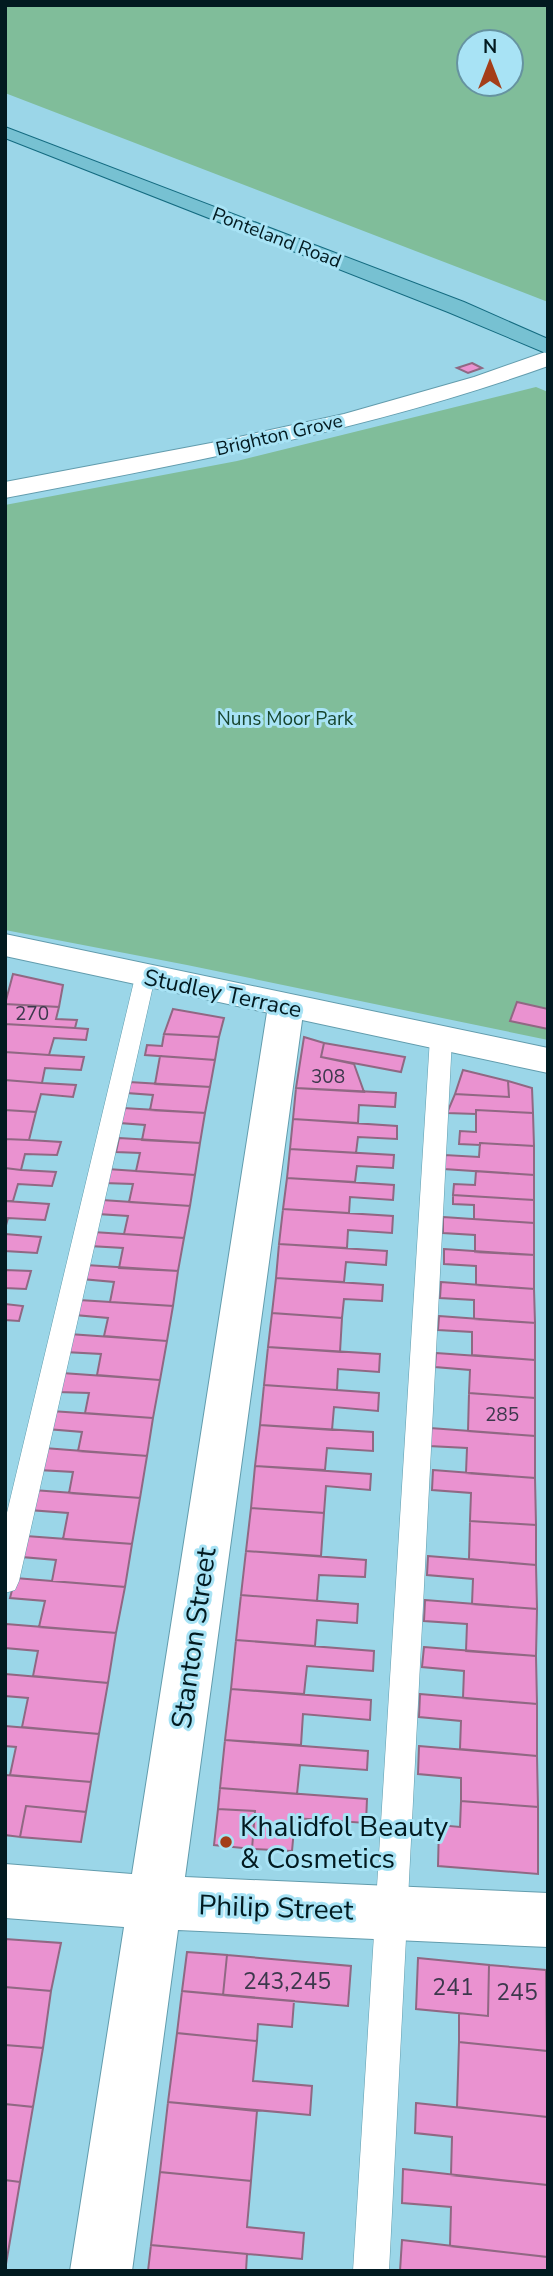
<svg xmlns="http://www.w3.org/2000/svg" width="553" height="2276" font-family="'Nunito Sans',sans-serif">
<rect width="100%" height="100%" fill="#9bd6e8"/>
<path fill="#80bd9a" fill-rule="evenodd" d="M5,5H548V302L5,93ZM469,42H511V84H469Z
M536,387L548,392V1040L187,965L5,930V505L237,461Z"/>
<path fill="#ea92d0" stroke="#906883" stroke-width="2" d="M472,363L482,368L468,373L457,368Z
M13,974L63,985L59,1007L5,1004Z
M517,1002L548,1009V1029L510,1021Z
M5,1004L59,1007L56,1019L77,1020L75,1028L5,1024Z
M173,1009L224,1018L219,1037L164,1034Z
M5,1024L75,1028L88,1029L86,1040L54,1038L49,1055L5,1052Z
M164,1034L219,1037L215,1060L145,1055L147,1045L162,1046Z
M304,1037L324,1043L321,1057L354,1064L364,1092L296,1088Z
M324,1043L405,1057L401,1072L321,1057Z
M5,1052L49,1055L84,1057L81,1070L45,1068L42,1083L5,1080Z
M160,1056L215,1060L210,1087L155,1084Z
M463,1070L508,1081L509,1097L455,1094Z
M5,1080L42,1083L76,1085L73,1097L41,1094L36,1112L5,1110Z
M508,1081L532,1088L533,1113L476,1110V1114L447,1113L455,1094L509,1097Z
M129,1082L210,1087L205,1113L150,1110L153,1095L127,1093Z
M296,1088L396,1093L395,1107L359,1105L358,1123L293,1119Z
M123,1108L205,1113L200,1143L142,1140L145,1125L120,1123Z
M5,1110L36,1112L29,1140L5,1139Z
M476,1110L533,1113L534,1146L480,1143V1145L459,1144L460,1131L476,1132Z
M293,1119L397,1126V1139L358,1137L356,1153L290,1149Z
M119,1138L200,1143L195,1175L136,1171L140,1153L116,1152Z
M5,1139L29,1140L61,1142L57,1155L25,1154L21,1170L5,1168Z
M480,1143L534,1146V1175L444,1169L445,1155L479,1157Z
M290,1149L394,1155L393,1168L357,1166L355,1182L287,1178Z
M5,1168L21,1170L56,1172L52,1186L18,1184L13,1201H5Z
M107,1169L195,1175L190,1206L129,1202L133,1184L104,1183Z
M476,1171L534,1175V1200L453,1195L454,1184L475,1185Z
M287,1178L394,1185L393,1200L350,1197L349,1213L283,1209Z
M453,1195L534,1200V1223L474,1219V1205L453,1204Z
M102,1200L190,1206L184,1238L124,1234L128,1216L98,1214Z
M5,1201L49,1204L45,1220L8,1218L5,1229Z
M283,1209L393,1216L392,1233L348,1230L347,1248L279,1244Z
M443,1217L534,1223V1255L475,1252V1235L443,1233Z
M93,1232L184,1238L178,1271L119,1268L123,1248L90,1246Z
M5,1234L41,1237L37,1253L5,1251Z
M279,1244L387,1251L386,1265L346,1262L344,1282L276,1278Z
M444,1249L534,1255V1289L476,1285V1266L444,1264Z
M86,1265L178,1271L173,1306L110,1302L114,1282L82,1279Z
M5,1270L31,1271L26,1289L5,1288Z
M276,1278L383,1285L382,1301L344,1299L342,1318L272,1313Z
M441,1282L534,1289L535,1323L474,1319V1300L440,1298Z
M79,1300L173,1306L167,1341L104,1336L108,1318L75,1315Z
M5,1304L23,1306L19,1321L5,1320Z
M272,1313L342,1318L340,1352L268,1347Z
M439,1316L535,1323V1360L472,1355V1332L438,1330Z
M69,1334L167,1341L160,1380L97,1375L101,1354L65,1352Z
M268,1347L380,1354L379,1372L338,1369L337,1390L264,1385Z
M436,1353L535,1360V1398L469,1393L470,1370L435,1367Z
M62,1373L160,1380L153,1418L85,1413L89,1393L58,1392Z
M264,1385L379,1393L378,1411L334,1407L332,1430L260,1425Z
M469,1393L535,1398V1436L468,1431Z
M51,1411L153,1418L147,1456L78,1451L82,1432L47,1429Z
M260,1425L373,1432V1451L327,1448L325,1470L255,1466Z
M430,1428L535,1436V1478L466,1473L467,1448L429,1446Z
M44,1448L147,1456L140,1498L69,1493L73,1472L39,1470Z
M255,1466L371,1474L370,1490L326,1486L324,1513L251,1508Z
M433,1470L535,1478L536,1525L470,1521L471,1493L432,1490Z
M33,1490L140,1498L132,1544L63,1539L68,1513L29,1510Z
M251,1508L324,1513L321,1556L246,1551Z
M470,1521L536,1525V1565L469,1559Z
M26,1536L132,1544L125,1587L52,1581L56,1560L22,1557Z
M246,1551L366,1560L365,1577L319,1575L317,1601L241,1595Z
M428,1556L536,1565L537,1609L472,1604L473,1579L427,1575Z
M15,1578L125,1587L116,1633L39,1627L45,1601L10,1598Z
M241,1595L358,1604L357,1623L317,1620L315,1646L236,1640Z
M425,1600L537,1609L536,1656L466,1651L467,1624L424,1621Z
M6,1624L116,1633L108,1683L33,1676L38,1651L5,1648Z
M236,1640L374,1651L373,1671L307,1666L304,1694L231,1689Z
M424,1647L536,1656L537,1704L463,1698L464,1671L422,1667Z
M5,1674L108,1683L99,1734L22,1727L28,1698L5,1696Z
M231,1689L371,1700L370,1720L303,1714L301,1745L225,1740Z
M420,1694L537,1704V1756L460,1749L461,1721L419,1717Z
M5,1726L99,1734L91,1782L10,1775L16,1747L5,1746Z
M225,1740L368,1751L367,1770L300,1765L297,1794L220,1788Z
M419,1746L537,1756L538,1807L461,1801V1778L418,1774Z
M5,1775L91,1782L86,1812L26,1806L20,1837L5,1835Z
M220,1788L367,1799L366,1823L295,1818L292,1851L252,1849L255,1811L218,1809Z
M461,1801L538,1807V1874L438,1866L439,1825L460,1827Z
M26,1806L86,1812L81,1842L20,1837Z
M218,1809L255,1811L252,1849L214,1845Z
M5,1939L61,1943L51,1991L5,1987Z
M187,1952L227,1955L223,1995L182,1991Z
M227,1955L351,1966L348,2006L223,1995Z
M418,1958L489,1965L488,2016L416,2009Z
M489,1965L546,1970L547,2051L459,2042V2013L488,2016Z
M5,1987L51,1991L43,2048L5,2045Z
M182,1991L294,2001L292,2027L258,2024L257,2041L177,2033Z
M177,2033L257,2041L253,2081L312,2086L310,2115L168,2102Z
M459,2042L547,2051V2117L457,2107Z
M5,2045L43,2048L33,2107L5,2104Z
M168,2102L257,2111L251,2181L160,2172Z
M416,2103L547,2117V2185L451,2175L452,2137L415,2133Z
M5,2104L33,2107L20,2182L5,2180Z
M403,2169L547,2185V2257L450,2246L451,2207L402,2203Z
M160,2172L251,2181L247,2227L304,2233L302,2259L151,2245Z
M5,2180L20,2182L5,2270Z
M402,2240L547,2257V2271H400Z
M151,2245L247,2254L246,2271H148Z"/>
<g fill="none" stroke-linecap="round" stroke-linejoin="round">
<g stroke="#629cad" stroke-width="1">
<path id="lane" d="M145,970L152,972L155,977L19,1581L15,1590L5,1593V1521L135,977L138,972Z
M441,1031L449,1033L452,1038L389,2271H353L430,1038L433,1033Z"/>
</g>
<g stroke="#629cad" stroke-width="2">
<path id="street" d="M286,994L299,998L304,1006L185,1877L548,1893V1947L178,1930L132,2271H70L124,1927L5,1918V1864L132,1874L268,1006L273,998Z"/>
</g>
<g stroke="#629cad" stroke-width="2">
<path id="secondary" d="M548,351V366C372,429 189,463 5,498V482L211,443L344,414L474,377Z
M5,934L548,1048V1073L5,956Z"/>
</g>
<g stroke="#146b80" stroke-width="2">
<path id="primary" d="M5,127L464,302L548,339V354L448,312L5,138Z"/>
</g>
<use href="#lane" fill="#fff" fill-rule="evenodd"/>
<use href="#street" fill="#fff" fill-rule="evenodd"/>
<use href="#secondary" fill="#fff" fill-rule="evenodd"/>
<use href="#primary" fill="#77c1d2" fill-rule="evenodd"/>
</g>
<circle fill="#a43e19" stroke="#a8e3f5" stroke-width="2.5" cx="226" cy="1842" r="7"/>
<g text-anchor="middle" stroke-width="6" stroke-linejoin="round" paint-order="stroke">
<g font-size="19" fill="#021a20" stroke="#a8e3f5">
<text transform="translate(277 237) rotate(21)" y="7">Ponteland Road</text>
<text transform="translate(279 434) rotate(-13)" y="7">Brighton Grove</text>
</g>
<g font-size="19" fill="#18462f" stroke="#a8e3f5">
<text x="285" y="725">Nuns Moor Park</text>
</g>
<g font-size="19" fill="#3c384c">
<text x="32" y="1020">270</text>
<text x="328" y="1083">308</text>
<text x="502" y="1421">285</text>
</g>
<g font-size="23" fill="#021a20" stroke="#a8e3f5">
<text transform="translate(223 993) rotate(12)" y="8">Studley Terrace</text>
</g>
<g font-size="23" fill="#3c384c">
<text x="287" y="1989">243,245</text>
<text x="453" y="1995">241</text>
<text x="517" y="2000">245</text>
</g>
<g font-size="28" fill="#021a20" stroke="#a8e3f5">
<text transform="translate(193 1638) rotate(-82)" y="10">Stanton Street</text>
<text transform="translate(276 1907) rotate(2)" y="10">Philip Street</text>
</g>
<g font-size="28" fill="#021a20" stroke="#a8e3f5" text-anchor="start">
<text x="240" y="1836">Khalidfol Beauty<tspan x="240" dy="32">&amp; Cosmetics</tspan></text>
</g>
</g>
<rect width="553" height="2276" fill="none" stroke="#021a20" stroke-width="14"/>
<g transform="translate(490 63)"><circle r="33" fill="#a8e3f5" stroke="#6693a0" stroke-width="2"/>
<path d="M0-5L12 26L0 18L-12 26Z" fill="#a43e19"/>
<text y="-10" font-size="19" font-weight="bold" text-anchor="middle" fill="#021a20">N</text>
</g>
</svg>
